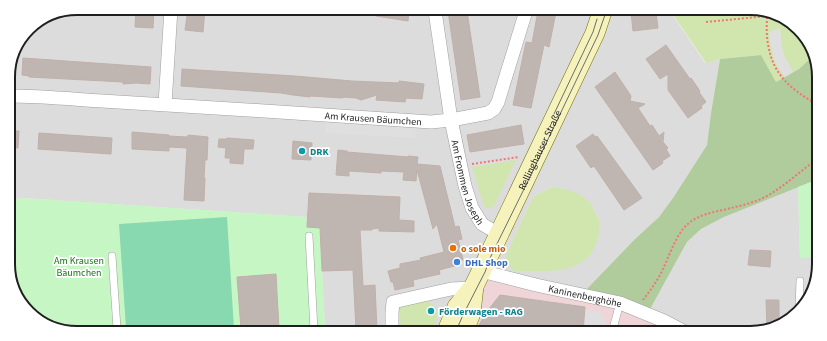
<svg xmlns="http://www.w3.org/2000/svg" width="827" height="341" font-family="'Source Sans 3',sans-serif">
<rect width="100%" height="100%" fill="#efebe5"/>
<path fill="#dddcdc" fill-rule="evenodd" d="M77,8L674,12V17L705,63L720,59L711,113L707,145L673,198L659,217L635,239L582,294L454,331L325,330L320,229L306,228V217L23,198L9,200L8,72L15,47L31,25ZM561,188L579,195L593,208L596,215L600,220L598,237L595,246L507,253L533,197L548,189Z
M798,187L800,257H814V290L788,321L754,333L691,332L649,311L687,242L701,229L724,217Z"/>
<path fill="#efd5d7" d="M482,272L617,304L680,332L454,331Z"/>
<path fill="#d0e6ae" d="M674,12L776,13L805,35L813,56L799,69L776,82L761,55L720,59L706,63L674,16Z
M516,160L494,206L490,208H487L484,206L472,167Z
M554,187C567,189 581,193 590,203C594,208 595,215 600,220C599,226 600,232 598,238C588,277 546,271 515,271C507,267 505,261 507,253L533,197L548,189Z
M426,300C442,309 437,315 434,331L401,330L399,307Z"/>
<path fill="#b0cc9c" d="M761,55L776,82L799,69L813,56L818,68L816,180L724,217L701,229L687,242L649,311L582,294L635,239L659,217L673,198L707,145L711,113L720,59Z"/>
<path fill="#c7f6c5" d="M816,180L814,257L800,258L798,187Z
M23,198L307,217L306,228H320L325,330L51,328L22,306L9,277V200Z"/>
<path fill="#88d9b0" d="M227,217L234,329L126,328L119,224Z"/>
<path fill="#dfdfdf" d="M780,28L782,47L784,55L793,72L785,77L779,69L774,60L770,41L769,32Z
M326,122L416,127L415,138L325,133Z
M585,310L602,313L606,323L605,332H583Z"/>
<path fill="#bfb6b2" stroke="#c0b0a8" d="M136,8L154,9L153,28L135,27Z
M188,9H205L203,32L185,30Z
M376,10H409L408,21L376,16Z
M448,11H467L480,97L461,100Z
M538,11L556,12L549,47L544,45L531,108L513,105L526,42L532,43Z
M631,12H656L658,28L633,31Z
M666,45L690,79L691,78L700,91L699,92L706,102L701,106L702,108L688,118L668,90V74L660,79L646,59Z
M23,58L151,67L150,84L136,83L123,84V82L29,77V76L22,75Z
M182,69L295,76L352,81L399,83V81L424,84L422,99L406,98L405,102L376,100L377,95L361,100L356,98L343,97V98L310,96V97L293,95L281,93L181,86Z
M615,72L631,96L630,101L645,104L638,108L650,126L652,125L659,136L664,132L663,142L668,148L666,149L670,156L662,161L663,163L653,170L595,87Z
M521,125L524,144L470,152L467,135Z
M8,131H19L18,148L9,147Z
M132,132L169,135V136L188,137V135L208,137L207,160H205L204,178H205L204,201L184,200L187,148L169,147V151L132,149Z
M39,133L112,138L111,154L38,149Z
M593,134L595,137L597,136L642,198L624,210L594,166L591,168L576,146Z
M227,138L254,140L253,149H244L243,164L230,163V158H225L226,148L218,147L219,139H227Z
M293,141L312,143L311,160L292,159Z
M338,150L347,151V152L408,157V156L418,157L417,164L440,166L455,227L459,226L462,239L458,240L463,259L458,265L439,270L440,274L413,280L414,286L395,290L393,282H391L388,271L400,268V264L421,260L420,258L444,252L437,224L433,229L417,170L416,181L403,180L404,172L381,171V173L349,171V176L336,175Z
M309,193L400,197L399,220L414,221V232L379,231V228L372,229V230H360L363,286L375,285L377,330H356L353,270L322,271L320,228L307,227Z
M750,250L771,251L770,267L748,265Z
M276,274L279,329H241L237,277Z
M500,295L585,307L583,332L476,331L485,314Z
M766,300H779V324L767,329Z"/>
<g fill="none" stroke-linecap="round" stroke-linejoin="round">
<g stroke="#a0a0a0" stroke-width="8">
<path id="lane" d="M309,236L314,330
M112,256L117,328
M799,308L800,281
M612,332L620,303"/>
</g>
<g stroke="#a0a0a0" stroke-width="14">
<g id="street">
<path id="s1" d="M435,11L451,120L465,186L472,208L482,224L499,234"/>
<path id="s2" d="M8,96C40,96 71,99 102,101C212,107 321,115 431,122L451,120L488,113L494,109L498,102L526,11"/>
<path d="M165,104L171,9"/>
<path id="s3" d="M481,271L536,285L620,303L664,321L685,332"/>
<path d="M392,330V313L393,302L451,289L471,288L474,286"/>
</g>
</g>
<g stroke="#706f0b" stroke-width="20">
<g id="secondary">
<path id="s4" d="M447,331L457,307L474,286L490,253L595,33L602,12"/>
<path d="M464,331L471,313L474,286"/>
</g>
</g>
<path stroke="#f17475" stroke-width="2" stroke-dasharray="2 2" stroke-linecap="butt" d="M767,13C767,23 766,34 768,44C773,76 792,90 818,105
M706,22L778,15
M811,100L818,95
M472,164L519,157
M643,300C649,292 655,284 660,275C668,260 673,242 683,229C696,213 717,212 735,207C749,204 764,199 775,191C789,182 802,170 816,160"/>
<use href="#lane" stroke="#fff" stroke-width="7"/>
<use href="#street" stroke="#fff" stroke-width="13"/>
<use href="#secondary" stroke="#f6f2bc" stroke-width="19"/>
<path stroke="#6d6d6d" stroke-width="1" d="M554,114L593,32L597,19
M456,331L463,315L485,272L491,256L527,183L598,35L606,12"/>
</g>
<g fill="#0f9aa8" stroke="#fff" stroke-width="1.5">
<circle cx="302" cy="151" r="4"/>
<circle cx="431" cy="311" r="4"/>
</g>
<circle fill="#e8710a" stroke="#fff" stroke-width="1.5" cx="453" cy="248" r="4"/>
<circle fill="#3f7fe0" stroke="#fff" stroke-width="1.5" cx="457" cy="262" r="4"/>
<g text-anchor="middle" stroke-width="3.5" stroke-linejoin="round" paint-order="stroke">
<g font-size="10" fill="#1f1f1f" stroke="#fff">
<text dy="4" stroke="none"><textPath href="#s2" startOffset="366">Am Krausen Bäumchen</textPath></text>
<text dy="4" stroke="none"><textPath href="#s4" startOffset="204">Rellinghauser Straße</textPath></text>
<text dy="4" stroke="none"><textPath href="#s1" startOffset="175">Am Frommen Joseph</textPath></text>
<text dy="4" stroke="none"><textPath href="#s3" startOffset="107">Kaninenberghöhe</textPath></text>
</g>
<g font-size="10" font-weight="bold" fill="#0d838f" stroke="#fff" text-anchor="start">
<text x="310" y="155">DRK</text>
<text x="439" y="315">Förderwagen - RAG</text>
</g>
<g font-size="10" font-weight="bold" fill="#c56008" stroke="#fff" text-anchor="start">
<text x="461" y="252">o sole mio</text>
</g>
<g font-size="10" fill="#157712" stroke="#fff">
<text x="79" y="264">Am Krausen<tspan x="79" dy="12">Bäumchen</tspan></text>
</g>
<g font-size="10" font-weight="bold" fill="#366cbe" stroke="#fff" text-anchor="start">
<text x="465" y="266">DHL Shop</text>
</g>
</g>
<path d="M0 0H827V341H0ZM77 15H750A62 62 0 0 1 812 77V264A62 62 0 0 1 750 326H77A62 62 0 0 1 15 264V77A62 62 0 0 1 77 15Z" fill="#fff" fill-rule="evenodd"/>
<path fill="none" stroke="#1f1f1f" stroke-width="2" d="M77 15H750A62 62 0 0 1 812 77V264A62 62 0 0 1 750 326H77A62 62 0 0 1 15 264V77A62 62 0 0 1 77 15Z"/>
</svg>
